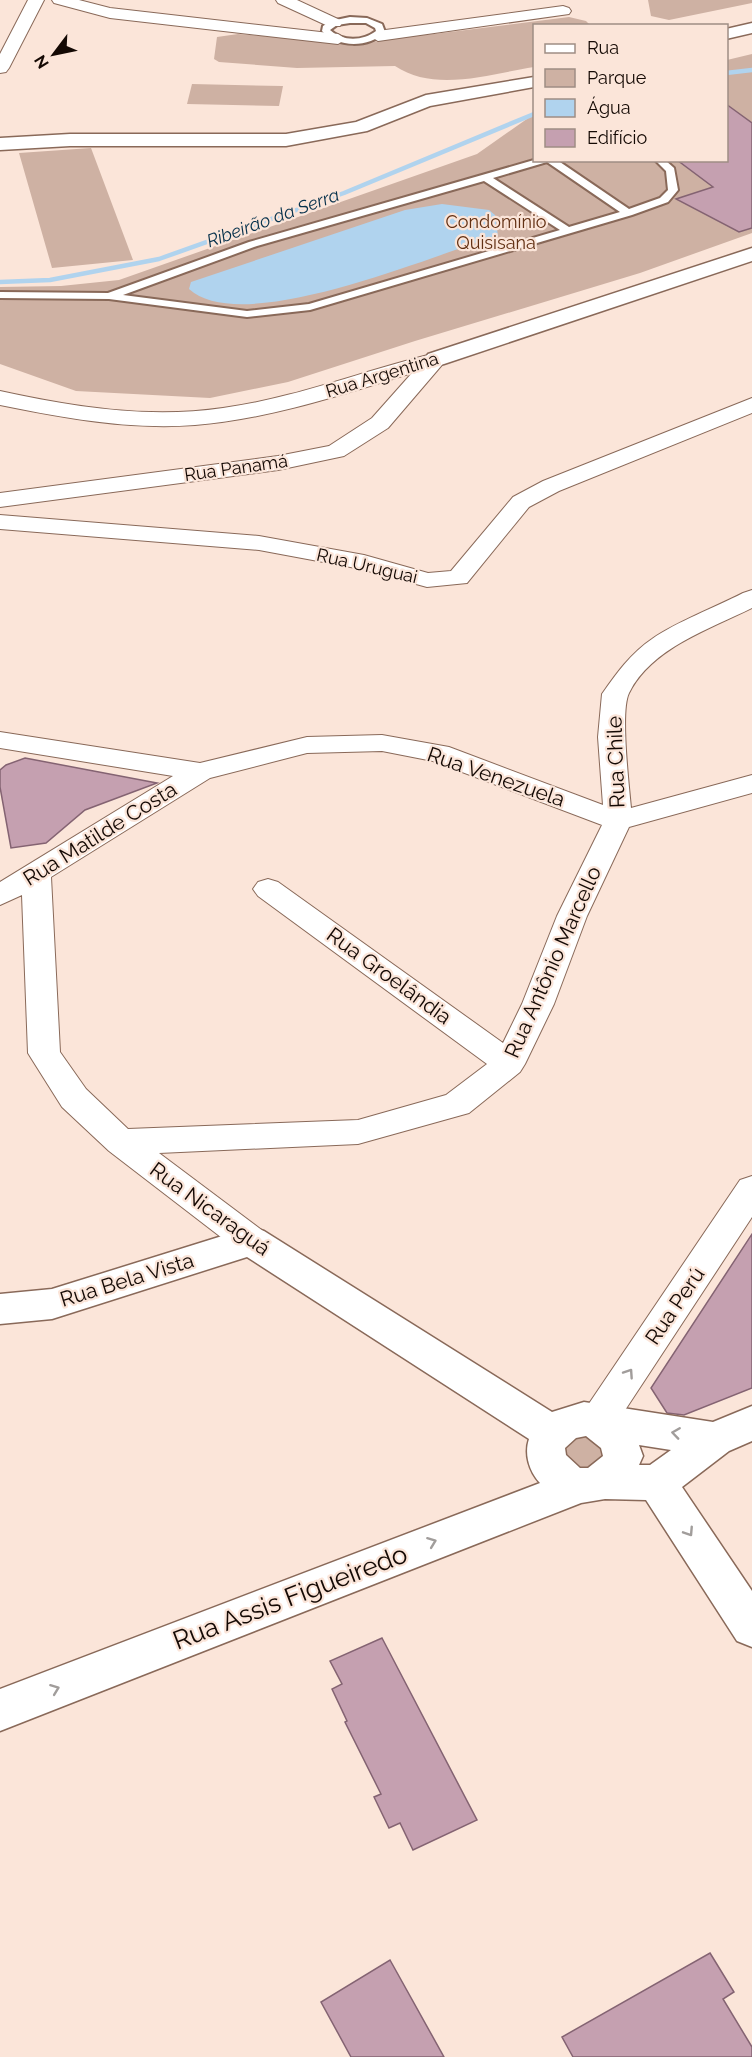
<svg xmlns="http://www.w3.org/2000/svg" width="752" height="2057" font-family="Raleway,sans-serif">
<rect width="100%" height="100%" fill="#fbe5d9"/>
<path fill="#ceb1a3" d="M648,0H752V3L669,20L651,16Z
M569,17L586,21L590,25L534,26V67C490,74 435,93 395,66L297,68L219,62L214,59L217,37L238,34L366,44L394,37L434,34Z
M752,54V233L640,273L415,341L288,382L210,398L76,391L0,364V287L61,286L119,280L477,154L534,114V160H726L727,60Z
M192,84L282,86H283L279,106L187,104Z
M91,148L133,260L52,268L19,153Z
M574,1432L603,1440L604,1467L572,1471L559,1446Z"/>
<path fill="#b0d3ee" d="M442,204L489,210L495,215L498,236C434,254 243,338 189,289L191,282L405,210Z"/>
<g fill="none" stroke-linecap="round" stroke-linejoin="round">
<path stroke="#b0d3ee" stroke-width="4.5" d="M726,73L752,70
M0,282L50,280L159,259L344,193L534,114"/>
</g>
<path fill="#c5a0b0" stroke="#846372" stroke-width="1.5" d="M726,104L752,123V228L739,232L676,199L713,187L677,160H726Z
M25,758L157,783L85,810L46,843L11,848L0,787V770L6,765Z
M752,1234V1388L684,1415L667,1413L651,1388Z
M382,1638L477,1820L413,1850L400,1823L389,1828L374,1797L381,1794L345,1722L347,1721L332,1689L342,1684L330,1661Z
M710,1953L734,1992L723,1999L752,2047V2057H573L562,2037Z
M390,1960L444,2057H351L321,2002Z"/>
<g fill="none" stroke-linecap="round" stroke-linejoin="round">
<g stroke="#896959" stroke-width="4">
<path id="service" d="M350,17L367,18L382,24L385,32C369,48 337,48 322,31L323,26L331,21ZM350,23H366L375,28L376,31C363,41 343,42 330,30L337,25Z
M534,160H557L629,209L660,198L668,190L666,171L655,160H665L674,168L678,190L668,202L632,215L310,310L247,317L109,299L0,298V292L108,293L249,242ZM547,162L620,212L569,227L493,178ZM484,181L560,230L309,304L247,311L123,295L257,246Z"/>
</g>
<g stroke="#896959" stroke-width="2">
<path id="minor" d="M28,0H44L9,68L6,72L0,73V54Z
M52,0H79L110,8L338,34L346,39L338,44L110,18L54,3Z
M276,0H297L340,20L342,23L340,26H328L278,3Z
M563,6L569,8L571,11L569,14L378,41L370,36L378,31Z
M436,353L444,354L447,359L388,428L344,456L278,470L0,507V493L278,456L329,446L372,418L412,373C341,395 269,419 195,425C129,430 64,418 0,405V391C73,407 148,419 223,408C296,398 365,370 436,353Z
M752,398V413L559,491L529,507L467,583L427,587L361,569L259,550L0,529V515L259,536L364,555L428,573L451,571L513,497L543,481Z
M752,590V608C710,629 651,648 629,693C620,711 629,785 631,808L752,775V793L629,827L587,916L554,1004L525,1064L520,1072L469,1113L358,1144L159,1153L263,1231L268,1241L263,1251L251,1255L239,1251L109,1151L62,1107L33,1061L28,1053L22,895L0,905V882L173,776L0,748V732L200,763L307,737L382,735L449,747L603,805L598,737L602,694C616,674 631,653 652,639C676,622 716,607 743,593ZM382,751L433,761L602,825L557,916L522,1004L503,1043L278,882L268,879L258,882L253,889L258,896L487,1064L446,1095L358,1120L128,1129L86,1089L60,1052L51,877L210,778L307,753Z
M752,1176V1217L610,1433L597,1438L584,1433L578,1422L584,1411L740,1180Z"/>
</g>
<g stroke="#896959" stroke-width="3">
<path id="tertiary" d="M752,248V261L444,364L436,366L428,364L425,359L428,354Z
M251,1227L264,1231L552,1412L584,1402L713,1422L752,1406V1441L729,1451L682,1487L752,1591V1647L737,1641L646,1500L605,1499L581,1503L0,1731V1689L540,1483C529,1471 524,1454 529,1439L247,1257L52,1319L0,1324V1294L52,1289ZM586,1436L601,1448L603,1456L588,1468H580L566,1455L565,1448L576,1438ZM639,1445L671,1450L650,1465H639L643,1456Z"/>
</g>
<g stroke="#896959" stroke-width="3">
<path id="primary" d="M752,23V33L726,39V29Z
M534,77V87L430,106L367,131L286,146H70L0,150V138L70,134H286L356,122L426,95Z"/>
</g>
<use href="#service" fill="#fff" fill-rule="evenodd"/>
<use href="#minor" fill="#fff" fill-rule="evenodd"/>
<use href="#tertiary" fill="#fff" fill-rule="evenodd"/>
<use href="#primary" fill="#fff" fill-rule="evenodd"/>
</g>
<defs><path id="oneway-chevron" d="M-2-3.5L2.5 0L-2 3.5" fill="none" stroke-width="1.6" stroke-linecap="round" stroke-linejoin="round" transform="scale(1.5)"/></defs>
<g stroke="#a19d9b">
<use href="#oneway-chevron" transform="translate(629 1373) rotate(-56)"/>
<use href="#oneway-chevron" transform="translate(676 1433) rotate(-172)"/>
<use href="#oneway-chevron" transform="translate(689 1532) rotate(57)"/>
<use href="#oneway-chevron" transform="translate(432 1542) rotate(-21)"/>
<use href="#oneway-chevron" transform="translate(55 1689) rotate(-21)"/>
</g>
<g text-anchor="middle" stroke-width="4.5" stroke-linejoin="round" paint-order="stroke">
<g font-size="18" font-style="italic" fill="#06314c" stroke="#fbe5d9">
<text transform="translate(273 218) rotate(-20)" y="6">Ribeirão da Serra</text>
</g>
<g font-size="18" fill="#623013" stroke="#fbe5d9">
<text x="496" y="228">Condomínio<tspan x="496" dy="21">Quisisana</tspan></text>
</g>
<g font-size="18" fill="#140904" stroke="#fbe5d9">
<text transform="translate(382 375) rotate(-17)" y="6">Rua Argentina</text>
<text transform="translate(236 468) rotate(-8)" y="6">Rua Panamá</text>
<text transform="translate(367 566) rotate(13)" y="6">Rua Uruguai</text>
</g>
<g font-size="21" fill="#140904" stroke="#fbe5d9">
<text transform="translate(616 762) rotate(-92)" y="7">Rua Chile</text>
<text transform="translate(496 777) rotate(19)" y="7">Rua Venezuela</text>
<text transform="translate(100 834) rotate(-32)" y="7">Rua Matilde Costa</text>
<text transform="translate(553 962) rotate(-66)" y="7">Rua Antônio Marcello</text>
<text transform="translate(389 976) rotate(36)" y="7">Rua Groelândia</text>
<text transform="translate(210 1209) rotate(36)" y="7">Rua Nicaraguá</text>
<text transform="translate(127 1280) rotate(-17)" y="7">Rua Bela Vista</text>
<text transform="translate(675 1306) rotate(-56)" y="7">Rua Perú</text>
</g>
<g font-size="26" fill="#140904" stroke="#fbe5d9">
<text transform="translate(290 1597) rotate(-21)" y="9">Rua Assis Figueiredo</text>
</g>
</g>
<rect x="533" y="24" width="195" height="138" fill="#fbe5d9" stroke="#9f8d84" stroke-width="1.5"/>
<rect x="545" y="44" width="30" height="9" fill="#ffffff" stroke="#9f8d84" stroke-width="1.5"/>
<text x="587" y="54" font-size="18" fill="#140904">Rua</text>
<rect x="545" y="69" width="30" height="18" fill="#ceb1a3" stroke="#9f8d84" stroke-width="1.5"/>
<text x="587" y="84" font-size="18" fill="#140904">Parque</text>
<rect x="545" y="99" width="30" height="18" fill="#b0d3ee" stroke="#9f8d84" stroke-width="1.5"/>
<text x="587" y="114" font-size="18" fill="#140904">Água</text>
<rect x="545" y="129" width="30" height="18" fill="#c5a0b0" stroke="#9f8d84" stroke-width="1.5"/>
<text x="587" y="144" font-size="18" fill="#140904">Edifício</text>
<g transform="translate(54 54) rotate(238)" stroke="#fbe5d9" stroke-width="4.5" paint-order="stroke">
<path d="M0-4.5L10 22L0 15L-10 22Z" fill="#140904"/>
<text y="-9" font-size="16" font-weight="bold" text-anchor="middle" fill="#140904">N</text>
</g>
</svg>
